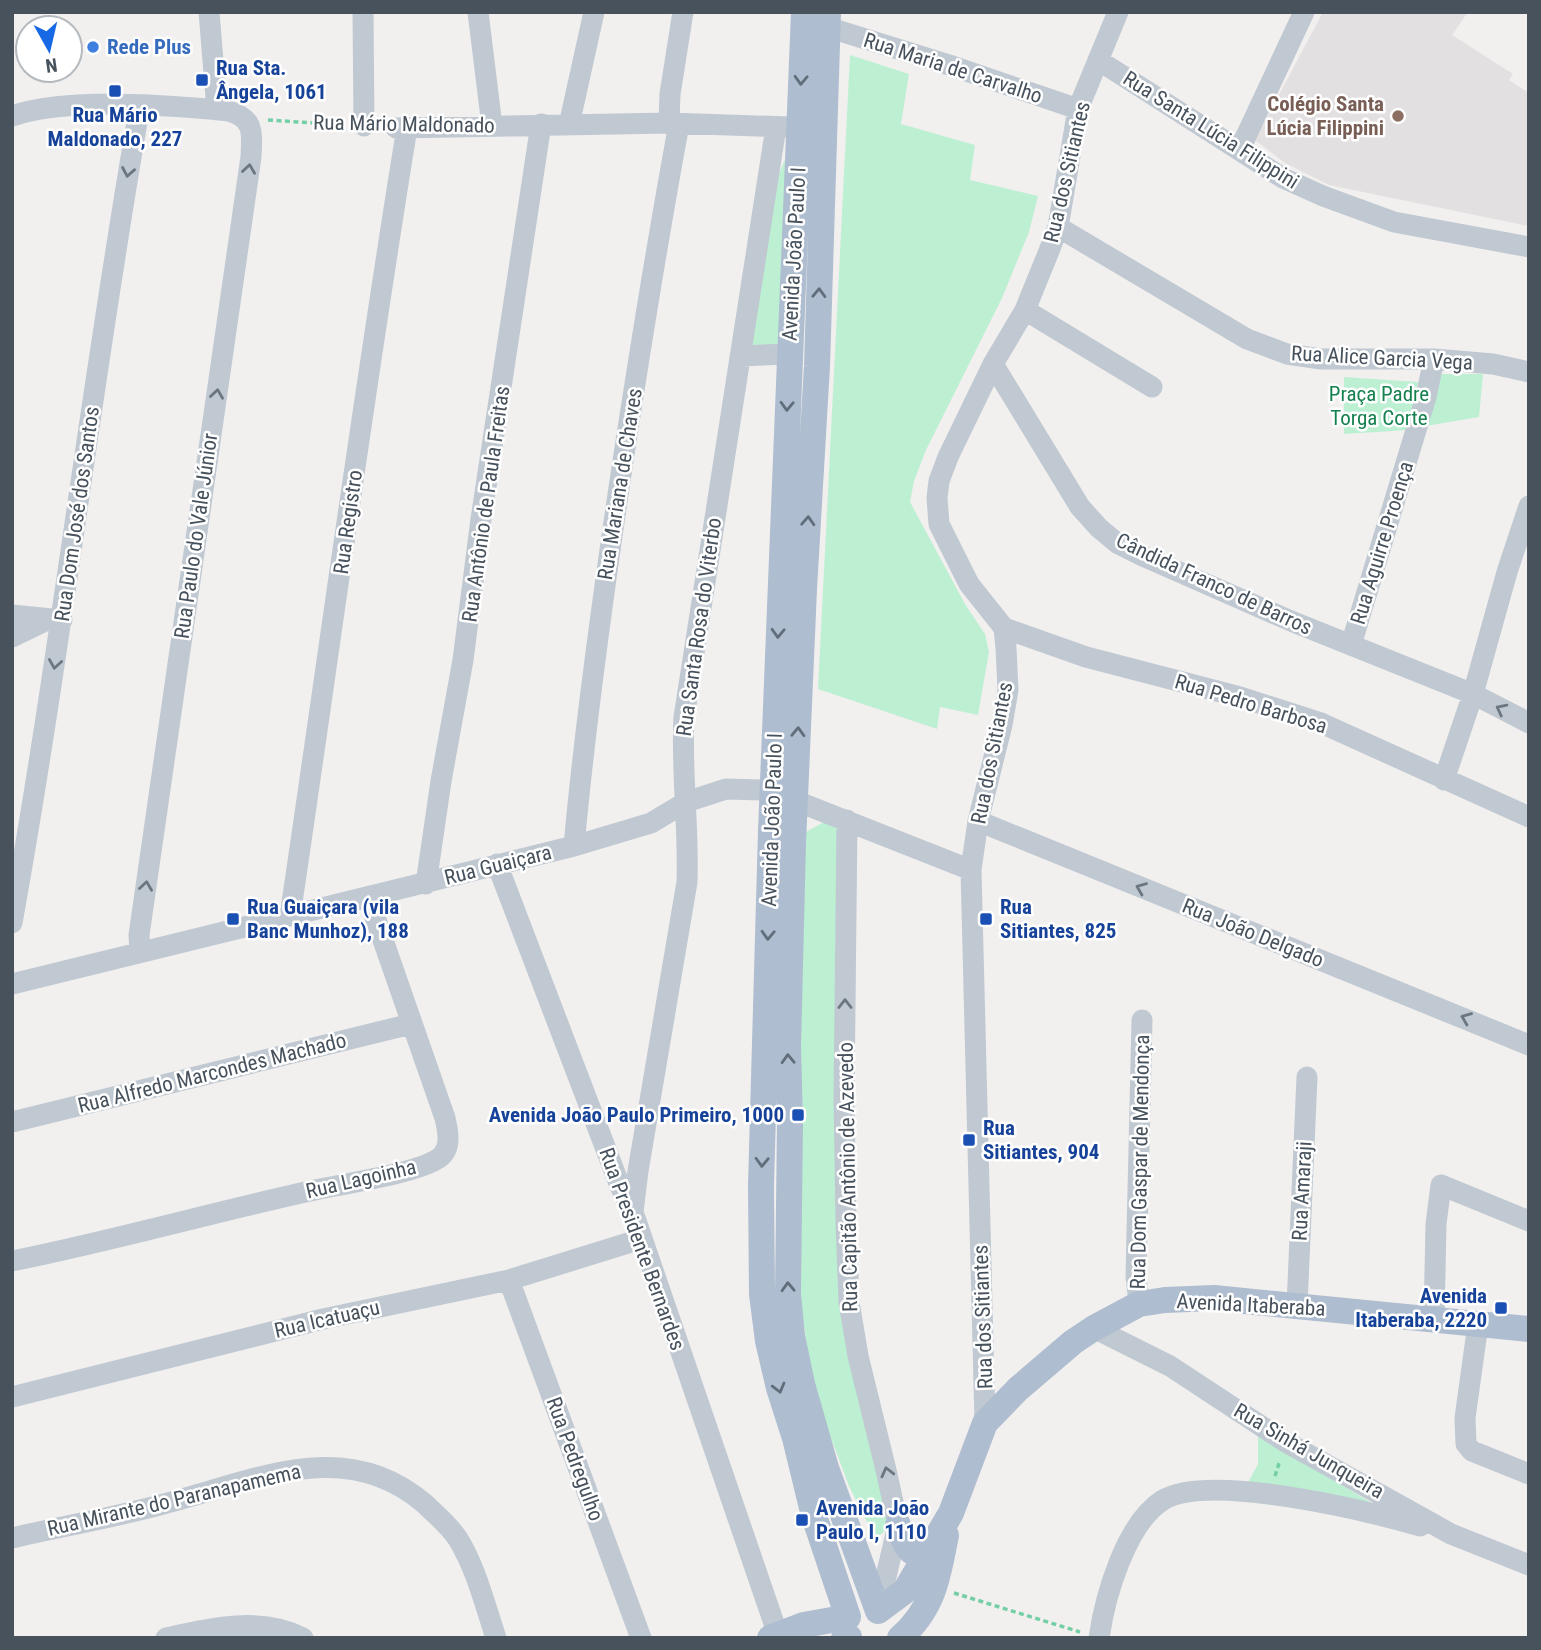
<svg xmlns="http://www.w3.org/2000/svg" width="1541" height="1650" font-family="'Roboto Condensed',sans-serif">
<rect width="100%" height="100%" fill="#f2efef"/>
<path fill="#e3e0e1" d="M1323,12H1468L1452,35L1513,74L1509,80L1529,93V226L1329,185L1285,163L1255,140Z"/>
<path fill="#bdf0d3" d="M850,55L909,74L901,124L975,145L970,180L1038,196L1029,232L1002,298L926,450L914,481L910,502L965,604L985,634L989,652L978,715L940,707L937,729L818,689Z
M799,127L790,337L744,361L774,185Z
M1436,374H1483L1479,417L1426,426Z
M1344,377L1418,382L1409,430L1344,434Z
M826,821L837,827L836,1214L893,1523L878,1537L866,1520L849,1486L825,1422L810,1368L797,1276L802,834Z
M1258,1436L1399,1519L1238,1501L1258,1464Z"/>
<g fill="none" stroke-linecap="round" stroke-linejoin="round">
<path stroke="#74cfa6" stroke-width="3.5" stroke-dasharray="5 3.5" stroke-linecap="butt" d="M268,120L344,125
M1275,1476L1280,1460
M954,1593L1080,1632"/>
<path stroke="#c0c9d1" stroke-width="21" d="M209,12L217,110
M363,12L364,126
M478,12L492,126
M827,27L949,65L1078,109
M1098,60L1283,178L1323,196L1394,222L1529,247
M12,116C69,97 169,105 229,111C255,119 252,133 251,157L139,935L140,953
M669,123L670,94L683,12
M569,125L594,12
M396,128L669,123L790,127
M1240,149L1304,12
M1058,227L1247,339L1287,354L1321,359H1434L1493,364L1529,372
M1025,310L1152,387
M740,356L789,354
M993,364L1080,507L1099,528L1117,543L1145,557L1291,621L1473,694L1529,723
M12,615L62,620
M1004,628L1086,657L1240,697L1321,723L1529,817
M12,637L47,620
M1351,645L1426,397L1434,359
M1444,780L1473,694L1507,572L1529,506
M847,820L844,1099L846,1223L849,1302L858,1356L886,1470L898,1525L878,1611
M978,821L1529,1045
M574,846C585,724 602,603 620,481C638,362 657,243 679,124
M497,864L620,1186L633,1212L779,1638
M426,884L441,781L463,660L481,519L541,124
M290,916C329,653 364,390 407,128
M12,923C61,651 92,377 140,105
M12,984L574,846L651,823L686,802L726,789L762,790L786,797L971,870
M12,1122L411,1024
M633,1212L638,1171L687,882C689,826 681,772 684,717L776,127
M12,1261C112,1241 210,1213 310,1191C341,1184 416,1174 439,1158C452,1149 448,1131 445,1118L368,897
M509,1280L641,1638
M1139,1304L1136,1276L1142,1020
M1297,1306L1307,1077
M1434,1320L1436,1224L1441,1185L1529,1221
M1478,1324L1465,1418L1466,1444L1472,1451L1529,1474
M1094,1328L1170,1366L1284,1441L1451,1534L1529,1565
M12,1397L323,1319L509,1280L641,1239
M985,1423L971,870L978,821L1002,725L1008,690L1006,648L1004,628L969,584L939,524L937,498L939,481L948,457L993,364L1025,310L1049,251L1058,227L1078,109L1118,12
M12,1538C67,1525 124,1516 178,1500C263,1477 349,1438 425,1504C436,1515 449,1525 458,1539C476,1568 485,1605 496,1638
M166,1638C210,1628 261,1616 303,1638
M1099,1638C1105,1596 1126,1523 1163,1500C1209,1472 1368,1511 1420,1526"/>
<path stroke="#aebdcf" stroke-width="26" d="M828,12L817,366L804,589L793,843L788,1047L790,1121L788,1294L792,1336L802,1384L826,1468L878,1611L905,1591L951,1513L985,1423L1018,1389L1073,1342L1094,1328L1139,1304L1165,1300L1214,1298L1529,1329
M898,1525C903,1540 908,1559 927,1553
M770,1638L804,1625L848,1617L814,1516L795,1438L779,1388L768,1341L762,1294L761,1185L771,831L804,12
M844,1638L849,1637
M900,1638C934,1608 938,1577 946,1535"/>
</g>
<defs><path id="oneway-chevron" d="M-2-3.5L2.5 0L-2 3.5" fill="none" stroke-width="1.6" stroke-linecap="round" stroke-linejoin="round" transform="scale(1.75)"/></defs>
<g stroke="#616d7a">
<use href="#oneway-chevron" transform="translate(801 80) rotate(92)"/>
<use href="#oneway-chevron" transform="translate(819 293) rotate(-88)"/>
<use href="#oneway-chevron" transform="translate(787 406) rotate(92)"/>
<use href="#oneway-chevron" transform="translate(808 521) rotate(-87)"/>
<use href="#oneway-chevron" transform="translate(778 633) rotate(92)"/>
<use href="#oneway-chevron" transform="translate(798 732) rotate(-88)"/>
<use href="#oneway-chevron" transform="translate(768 935) rotate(92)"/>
<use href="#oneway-chevron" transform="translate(788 1059) rotate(-92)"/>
<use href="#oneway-chevron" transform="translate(762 1162) rotate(92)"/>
<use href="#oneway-chevron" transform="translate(788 1287) rotate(-92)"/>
<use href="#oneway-chevron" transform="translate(779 1388) rotate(75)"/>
</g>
<g stroke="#6b7680">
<use href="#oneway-chevron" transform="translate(249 169) rotate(-82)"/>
<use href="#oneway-chevron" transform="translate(128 172) rotate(100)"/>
<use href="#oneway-chevron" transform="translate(217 394) rotate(-82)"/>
<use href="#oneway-chevron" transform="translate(55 664) rotate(99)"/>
<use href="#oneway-chevron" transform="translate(1501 709) rotate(-153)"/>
<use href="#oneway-chevron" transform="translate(146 886) rotate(-82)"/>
<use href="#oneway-chevron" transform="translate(1141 888) rotate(-158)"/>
<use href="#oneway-chevron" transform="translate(845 1004) rotate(-90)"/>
<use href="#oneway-chevron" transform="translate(1466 1018) rotate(-158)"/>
<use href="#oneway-chevron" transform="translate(887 1472) rotate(-104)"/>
</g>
<circle fill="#3f7fe0" stroke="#fff" stroke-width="2.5" cx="93" cy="47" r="7"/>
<g fill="#1a4fb4" stroke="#fff" stroke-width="2.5">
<rect x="195" y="73" width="14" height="14" rx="3.5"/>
<rect x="108" y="84" width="14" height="14" rx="3.5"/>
<rect x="226" y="912" width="14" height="14" rx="3.5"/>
<rect x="979" y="912" width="14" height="14" rx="3.5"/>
<rect x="791" y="1108" width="14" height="14" rx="3.5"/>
<rect x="962" y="1133" width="14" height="14" rx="3.5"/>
<rect x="1494" y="1301" width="14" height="14" rx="3.5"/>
<rect x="795" y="1513" width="14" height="14" rx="3.5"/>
</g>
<circle fill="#8d6e63" stroke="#fff" stroke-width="2.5" cx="1398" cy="116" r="7"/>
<g text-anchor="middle" stroke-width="5" stroke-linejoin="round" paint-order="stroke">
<g font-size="21" font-weight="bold" fill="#366cbe" stroke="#fff" text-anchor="start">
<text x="107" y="54">Rede Plus</text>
</g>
<g font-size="21" font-weight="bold" fill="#164399" stroke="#fff" text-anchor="start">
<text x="216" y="75">Rua Sta.<tspan x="216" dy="24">Ângela, 1061</tspan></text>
<text x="115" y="122" text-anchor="middle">Rua Mário<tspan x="115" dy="24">Maldonado, 227</tspan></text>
<text x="247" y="914">Rua Guaiçara (vila<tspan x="247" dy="24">Banc Munhoz), 188</tspan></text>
<text x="1000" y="914">Rua<tspan x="1000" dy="24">Sitiantes, 825</tspan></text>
<text x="784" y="1122" text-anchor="end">Avenida João Paulo Primeiro, 1000</text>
<text x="983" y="1135">Rua<tspan x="983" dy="24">Sitiantes, 904</tspan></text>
<text x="1487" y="1303" text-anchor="end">Avenida<tspan x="1487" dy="24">Itaberaba, 2220</tspan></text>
<text x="816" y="1515">Avenida João<tspan x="816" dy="24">Paulo I, 1110</tspan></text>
</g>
<g font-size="21" fill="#47525d" stroke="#fff">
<text transform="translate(953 68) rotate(18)" y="7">Rua Maria de Carvalho</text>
<text transform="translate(404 124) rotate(1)" y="7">Rua Mário Maldonado</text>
<text transform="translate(1211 130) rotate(32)" y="7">Rua Santa Lúcia Filippini</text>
<text transform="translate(1067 172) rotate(-77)" y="7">Rua dos Sitiantes</text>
<text transform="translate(794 254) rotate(-87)" y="7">Avenida João Paulo I</text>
<text transform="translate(1382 358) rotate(3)" y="7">Rua Alice Garcia Vega</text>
<text transform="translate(620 484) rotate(-81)" y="7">Rua Mariana de Chaves</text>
<text transform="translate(486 504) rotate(-82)" y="7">Rua Antônio de Paula Freitas</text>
<text transform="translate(77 514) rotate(-82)" y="7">Rua Dom José dos Santos</text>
<text transform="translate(348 522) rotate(-82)" y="7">Rua Registro</text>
<text transform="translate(196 536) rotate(-82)" y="7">Rua Paulo do Vale Júnior</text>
<text transform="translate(1382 543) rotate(-73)" y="7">Rua Aguirre Proença</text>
<text transform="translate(1214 584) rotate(25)" y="7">Cândida Franco de Barros</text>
<text transform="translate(699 627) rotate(-82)" y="7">Rua Santa Rosa do Viterbo</text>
<text transform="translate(1251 704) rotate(17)" y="7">Rua Pedro Barbosa</text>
<text transform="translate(992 753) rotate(-79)" y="7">Rua dos Sitiantes</text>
<text transform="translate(772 820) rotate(-88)" y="7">Avenida João Paulo I</text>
<text transform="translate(498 865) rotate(-14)" y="7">Rua Guaiçara</text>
<text transform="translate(1253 933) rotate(22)" y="7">Rua João Delgado</text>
<text transform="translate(212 1073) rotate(-14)" y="7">Rua Alfredo Marcondes Machado</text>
<text transform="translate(1140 1162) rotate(-89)" y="7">Rua Dom Gaspar de Mendonça</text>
<text transform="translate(848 1177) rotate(-91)" y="7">Rua Capitão Antônio de Azevedo</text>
<text transform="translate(361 1179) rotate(-13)" y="7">Rua Lagoinha</text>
<text transform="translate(1302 1191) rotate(-87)" y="7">Rua Amaraji</text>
<text transform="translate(642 1249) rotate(70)" y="7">Rua Presidente Bernardes</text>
<text transform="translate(1251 1305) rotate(3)" y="7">Avenida Itaberaba</text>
<text transform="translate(983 1317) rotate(-92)" y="7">Rua dos Sitiantes</text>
<text transform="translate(327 1319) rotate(-13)" y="7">Rua Icatuaçu</text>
<text transform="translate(1309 1451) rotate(30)" y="7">Rua Sinhá Junqueira</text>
<text transform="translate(575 1459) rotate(70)" y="7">Rua Pedregulho</text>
<text transform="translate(174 1500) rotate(-13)" y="7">Rua Mirante do Paranapamema</text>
</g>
<g font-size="21" font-weight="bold" fill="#785e54" stroke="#fff" text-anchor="end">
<text x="1384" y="111">Colégio Santa<tspan x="1384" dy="24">Lúcia Filippini</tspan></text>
</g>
<g font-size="21" fill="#15814f" stroke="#fff">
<text x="1379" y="401">Praça Padre<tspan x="1379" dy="24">Torga Corte</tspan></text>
</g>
</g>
<rect width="1541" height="1650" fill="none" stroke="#47525d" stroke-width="28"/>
<g transform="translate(49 49) rotate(172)"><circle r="33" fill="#ffffff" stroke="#b5babe" stroke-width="2"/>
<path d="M0-5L12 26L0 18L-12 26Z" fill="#1668e5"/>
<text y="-10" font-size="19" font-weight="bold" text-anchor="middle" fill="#47525d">N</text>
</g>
</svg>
